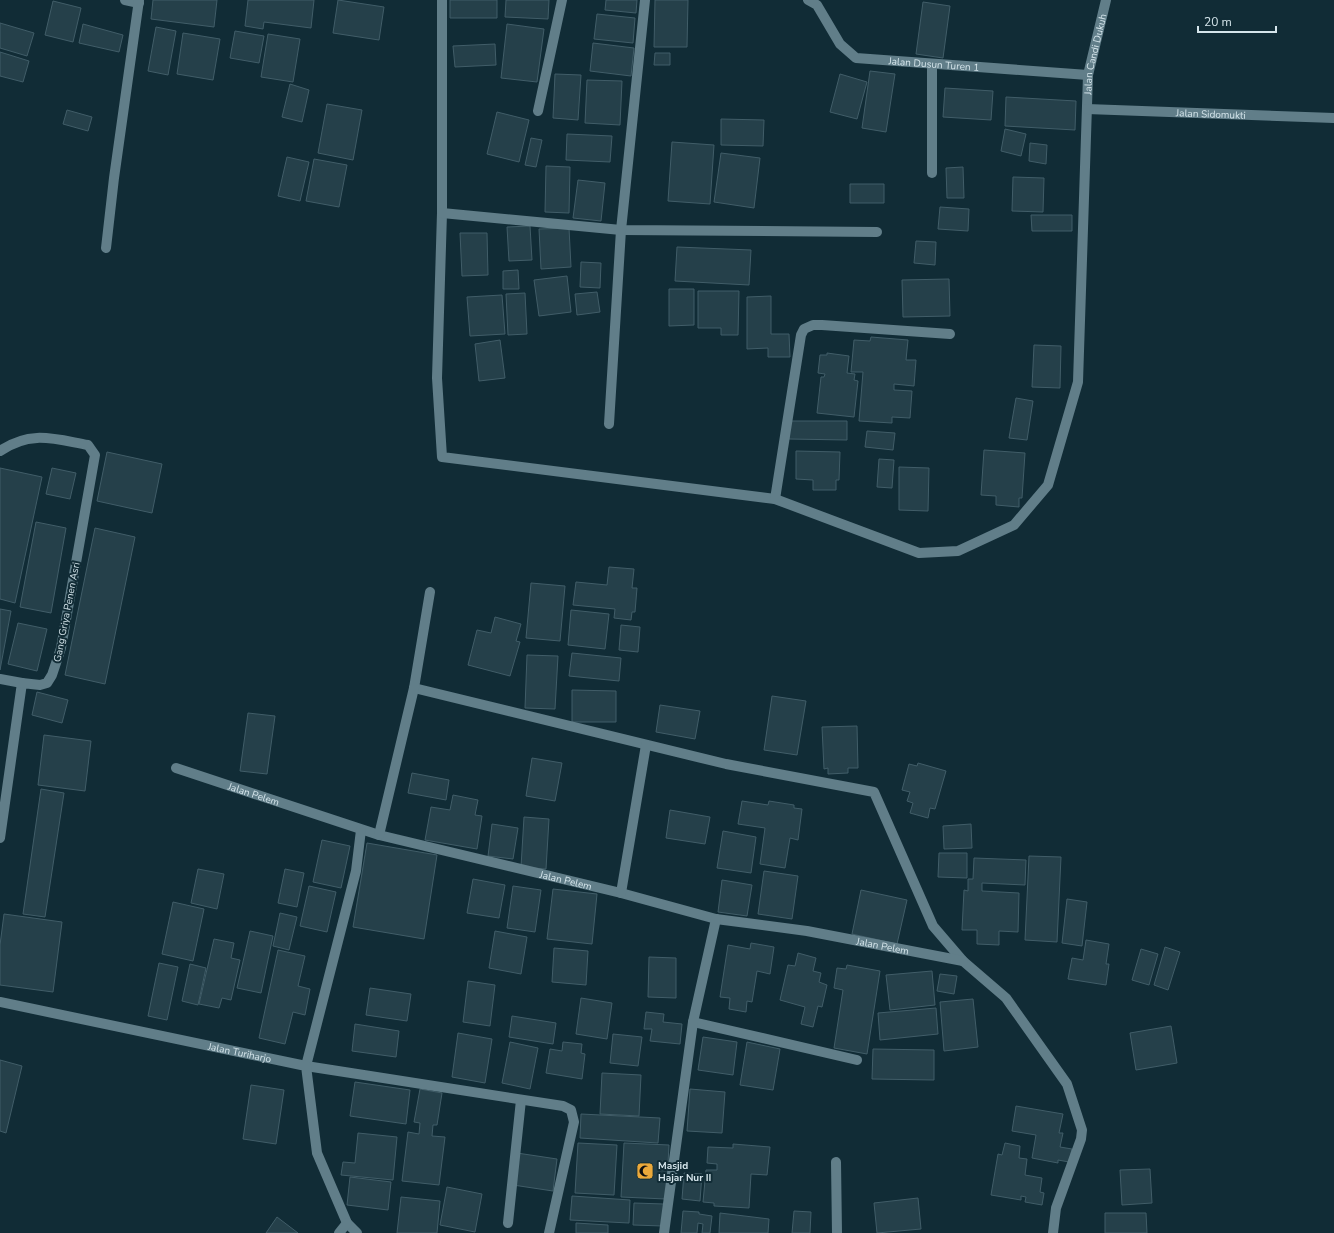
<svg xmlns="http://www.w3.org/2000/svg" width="1334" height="1233" font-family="'Nunito Sans',sans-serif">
<rect width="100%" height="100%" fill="#112c36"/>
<path fill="#25404a" stroke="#415d68" d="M153,0H217L214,27L151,19Z
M248,0H314L311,28L264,22L263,29L245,26Z
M338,0L384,7L379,40L333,33Z
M450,0H497V18H450Z
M506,0H549L548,19L505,17Z
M606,0H637L636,13L605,10Z
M655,0H688L687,47H654Z
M53,1L81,8L73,42L45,35Z
M923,2L950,6L943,58L916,54Z
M597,14L635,18L633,43L594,39Z
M0,23L34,33L27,56L0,48Z
M83,24L123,35L119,52L79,43Z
M507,24L544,29L537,82L501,78Z
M156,27L176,31L168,75L148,71Z
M235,31L264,36L259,63L230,58Z
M183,33L220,39L213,80L177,74Z
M268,34L300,39L293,82L261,77Z
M593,43L634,48L631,76L590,71Z
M495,44L496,65L455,67L453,46Z
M0,52L29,61L23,82L0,76Z
M655,53H670V65H654Z
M870,71L895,74L886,132L862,128Z
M555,74L581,75L578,120L553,118Z
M840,74L867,82L857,119L830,112Z
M587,80L622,81L620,125L585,123Z
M290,84L309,90L302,122L282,117Z
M945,88L993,91L991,120L943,117Z
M1006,97L1076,101L1075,130L1005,126Z
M327,104L362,110L353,160L318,153Z
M67,110L92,117L88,131L63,124Z
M497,112L529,120L519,162L487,154Z
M721,119L764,120L763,146L721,145Z
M1005,129L1026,134L1021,156L1001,151Z
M567,134L612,136L610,162L566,160Z
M531,138L542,140L536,167L525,165Z
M672,142L714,145L710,204L668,201Z
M1030,143L1047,145L1046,164L1029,161Z
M721,153L760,158L754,208L714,202Z
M287,157L309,162L300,201L278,196Z
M314,159L347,165L339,207L306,201Z
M546,166L570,167L569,213L545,212Z
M963,167L964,198H947L946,168Z
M1013,177L1044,178L1043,212L1012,211Z
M578,180L605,183L601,221L573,218Z
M850,184H884V203H850Z
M940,207L969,209L968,231L938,229Z
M1031,215H1072V231H1032Z
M530,226L532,260L509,261L507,227Z
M569,228L571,267L541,269L539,229Z
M460,233H487L488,275L462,276Z
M916,241L936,242L935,265L914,263Z
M677,247L751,250L749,285L675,281Z
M581,262L601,263L600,288L580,287Z
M518,270L519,289H503V271Z
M567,276L571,312L539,316L534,280Z
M949,279L950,316L903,317L902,280Z
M669,289H694V325L669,326Z
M698,291H739L738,335H721V328H698Z
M597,292L600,312L577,315L575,294Z
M525,293L527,334L508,335L506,294Z
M502,295L505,334L470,336L467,297Z
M771,296V334H789L790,357H768V348L747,349V297Z
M871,337L908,340L906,360H916L914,386L894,384V390L912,391L910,418L892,417V423L859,421L863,372H851L854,340L870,341Z
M500,340L505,378L479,381L475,344Z
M1034,345L1061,346L1060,388L1032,387Z
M827,353L849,356L847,373L855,374L854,380L858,381L854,417L817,413L821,377H824L825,374L818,373L820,355H827Z
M1016,398L1033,401L1027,440L1009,438Z
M789,421H847V440L789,439Z
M867,431L895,433L893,450L865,447Z
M984,450L1025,453L1022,498H1019V507L996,505V496L981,495Z
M796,451L840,452L839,480H836V490H813V480L796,479Z
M107,452L162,464L152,513L97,501Z
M879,459L894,460L892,488L877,487Z
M899,467L929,468L928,511L899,510Z
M0,468L42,477L15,603L0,599Z
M52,468L76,473L70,499L46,494Z
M36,522L66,528L51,613L20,607Z
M95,528L135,537L105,684L65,675Z
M609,567L634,569L632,588H637L635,612H632L631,620L614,618L615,609L573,605L576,582L607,585Z
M531,583L565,586L560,641L526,638Z
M0,609L11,611L0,670Z
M571,610L609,614L605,649L568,645Z
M495,617L521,624L516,641L520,642L510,676L468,665L477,630L491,633Z
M18,623L47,629L37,671L8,664Z
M621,625L640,627L638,652L619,650Z
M572,653L621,658L619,681L569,676Z
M527,655L558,656L555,709L525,708Z
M572,690L616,691V722H572Z
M37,692L68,700L62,723L32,715Z
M772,696L806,701L797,755L764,750Z
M660,705L700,711L695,739L656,732Z
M248,713L275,716L267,774L240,771Z
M857,726L858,768H848V773L828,774V768L824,769L822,727Z
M44,735L91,741L85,791L38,785Z
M532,758L562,763L555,801L526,796Z
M918,763L946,771L935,809L930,808L928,818L910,813L913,803L907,801L910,792L902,790L909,764L917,766Z
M412,773L449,780L446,800L408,793Z
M41,789L64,793L45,917L23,914Z
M453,795L478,800L475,815L482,816L477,849L425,840L431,807L450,810Z
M742,801L768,805L769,801L794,805V808L802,809L798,840L790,838L785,868L760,864L765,828L738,824Z
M670,810L710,817L705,844L666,838Z
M524,817L549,819L546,869L521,867Z
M492,824L518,828L513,859L488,856Z
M971,824L972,848L944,849L943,826Z
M723,831L756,837L751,873L717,868Z
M322,840L350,846L341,888L313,882Z
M367,843L437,855L424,939L353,927Z
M939,853H967V878L938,877Z
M1029,856L1061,857L1057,942L1025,940Z
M974,858L1026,860L1025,885L982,883V891L1019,893L1018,932L999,931V945L977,944V930H962L964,890L968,891V879H973Z
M198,869L224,874L217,909L191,903Z
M285,869L304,873L297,907L278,903Z
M764,871L798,876L792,919L758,914Z
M473,879L505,885L499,918L467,913Z
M722,880L752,885L747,916L718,912Z
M309,886L336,892L327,932L300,926Z
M513,886L541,890L535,932L507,928Z
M553,889L597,894L592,944L547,939Z
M861,890L907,900L897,944L852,934Z
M1067,899L1087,902L1082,946L1062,943Z
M173,902L204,909L193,961L162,954Z
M280,913L297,917L289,950L273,946Z
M4,914L62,922L53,992L0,985V945Z
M250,931L273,936L261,993L237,988Z
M495,931L527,937L521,974L489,968Z
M214,939L234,943L231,958L240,960L231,1000L222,998L219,1008L199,1004Z
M1086,940L1109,944L1106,964H1109L1106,985L1068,979L1072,958L1083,960Z
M751,943L774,947L770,974L757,971L752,1002L747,1001L746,1012L729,1009L730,998L720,997L728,945L750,949Z
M1165,947L1180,952L1168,990L1154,985Z
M554,948L588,951L586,985L552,982Z
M1141,949L1158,954L1149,985L1132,980Z
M278,950L305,956L298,986L310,989L305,1015L293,1012L285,1044L259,1038Z
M798,953L816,958L813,971L821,973L819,982L827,985L822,1007L818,1006L813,1027L801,1024L805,1007L780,1000L788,965L795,966Z
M649,957L676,958V998L648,997Z
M159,963L178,967L167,1020L148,1016Z
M190,964L206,968L198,1005L182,1001Z
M847,965L880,971L867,1054L834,1048L843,990L834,988L837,968L846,969Z
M932,971L935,1005L890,1010L886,975Z
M940,974L957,976L954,994L937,991Z
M468,981L495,985L490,1026L463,1022Z
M370,988L411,994L407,1021L366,1015Z
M581,998L612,1003L607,1039L576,1034Z
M973,999L978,1047L944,1051L940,1002Z
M936,1008L938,1034L880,1040L878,1013Z
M646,1012L664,1014L663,1022L682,1024L680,1044L650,1041L652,1029H644Z
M512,1016L556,1023L553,1044L509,1037Z
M355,1024L399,1031L396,1057L352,1051Z
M1171,1026L1177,1063L1136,1070L1130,1033Z
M458,1033L492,1039L485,1083L452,1077Z
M613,1034L642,1037L638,1066L610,1063Z
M703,1037L737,1042L733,1075L698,1070Z
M510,1042L538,1048L530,1089L502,1083Z
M563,1042L582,1044L581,1053L585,1054L582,1079L546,1073L550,1049L562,1051Z
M747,1042L780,1049L773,1090L740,1085Z
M873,1049L934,1050V1080L872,1079Z
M0,1060L22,1066L6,1133L0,1131Z
M602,1073L641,1075L639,1116L600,1114Z
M355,1082L410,1090L406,1124L350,1116Z
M251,1085L284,1090L276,1144L243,1139Z
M420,1089L442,1093L437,1125H433L432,1136L445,1137L439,1185L402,1181L408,1132L419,1134L420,1123L414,1122Z
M690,1089L725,1092L722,1133L687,1131Z
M1016,1106L1063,1114L1059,1133H1063L1060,1147L1072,1149L1069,1162L1058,1160V1163L1032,1158L1036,1135L1012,1131Z
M581,1114L660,1118L658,1143L580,1138Z
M358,1133L397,1137L393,1180L341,1175L343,1162L355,1163Z
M578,1143L617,1145L614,1195L575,1193Z
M624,1143L669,1145L666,1199L621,1197Z
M1005,1143L1020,1146L1019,1158L1027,1159L1025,1175L1042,1178L1040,1192L1044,1193L1042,1205L1025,1202L1026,1197L1021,1196V1200L991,1195L998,1154L1002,1155Z
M733,1144L770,1147L767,1175L751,1174L749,1208L714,1206V1203L703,1202L706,1170H717V1164L707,1163L708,1147L733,1148Z
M517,1153L557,1159L553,1191L513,1185Z
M1150,1169L1152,1203L1122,1205L1120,1170Z
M684,1173L702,1174L700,1201L682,1199Z
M350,1177L391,1182L388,1210L347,1205Z
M447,1187L482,1194L475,1232L440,1225Z
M572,1196L630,1200L629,1223L570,1220Z
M401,1197L440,1201L437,1233H397Z
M918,1198L921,1229L877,1233L874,1203Z
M634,1203L664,1204L663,1226L633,1225Z
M683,1211L699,1212V1214L712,1216L710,1233H702L703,1224L698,1223L697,1233H681Z
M794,1211L811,1212L810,1233H792Z
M720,1213L769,1219L768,1233H719Z
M1105,1213H1146L1147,1233H1105Z
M277,1217L298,1233H266Z
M576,1223L608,1225V1233H576Z"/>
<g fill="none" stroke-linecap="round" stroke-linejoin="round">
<g stroke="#617e89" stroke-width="10">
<path d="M125,0L139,3"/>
<path id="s1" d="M442,0V213L437,378L442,457L775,499L919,553L958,551L1014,525L1048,485L1078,382L1088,75L1106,0"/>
<path id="s2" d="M808,0L817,5L840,44L856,58L1088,75"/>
<path id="s3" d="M1087,109L1334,118"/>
<path d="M538,111L562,0"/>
<path d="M932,173V64"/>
<path d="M442,213L621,230L877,232"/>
<path d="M106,248L114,178L139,0"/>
<path d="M609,424L621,230L645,0"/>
<path d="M0,451C31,430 54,439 88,445L95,455L61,648L52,675L47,683L40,685L22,683L0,838"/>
<path d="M775,499L801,335L804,329L813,325H822L950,334"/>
<path d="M0,679L22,683"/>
<path d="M414,688L726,764L874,792L933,926L963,961L1006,998L1067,1084L1082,1130L1081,1139L1056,1208L1053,1233"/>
<path id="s4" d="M176,768L379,835L621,893L716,919L807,931L963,961"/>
<path d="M361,830L356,871L306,1066L563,1106L571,1110L574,1122L549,1233"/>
<path d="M379,835L414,688L430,592"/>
<path d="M621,893L646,745"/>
<path id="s5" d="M0,1002L306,1066L317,1153L347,1223L357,1233"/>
<path d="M693,1022L857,1060"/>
<path d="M836,1162L837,1233"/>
<path d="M508,1223L521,1100"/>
<path d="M339,1233L347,1223"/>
<path d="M664,1233L693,1022L716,919"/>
</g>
</g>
<defs>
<g id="mosque-square" transform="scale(0.9)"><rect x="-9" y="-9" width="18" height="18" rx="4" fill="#eca93a" stroke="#112c36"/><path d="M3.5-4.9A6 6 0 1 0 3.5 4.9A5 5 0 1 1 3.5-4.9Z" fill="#111"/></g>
</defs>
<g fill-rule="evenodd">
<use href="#mosque-square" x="645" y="1171"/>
</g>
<g text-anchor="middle" stroke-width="4" stroke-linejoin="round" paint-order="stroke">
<g font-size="10" fill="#d5e5eb" stroke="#112c36">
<text dy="4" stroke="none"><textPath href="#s1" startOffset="1536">Jalan Candi Dukuh</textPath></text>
<text dy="4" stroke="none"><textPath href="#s2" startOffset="155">Jalan Dusun Turen 1</textPath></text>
<text dy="4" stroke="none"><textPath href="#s3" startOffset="124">Jalan Sidomukti</textPath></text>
<text transform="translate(66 612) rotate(-79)" y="4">Gang Griya Penen Asri</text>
<text dy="4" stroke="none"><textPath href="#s4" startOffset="82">Jalan Pelem</textPath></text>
<text dy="4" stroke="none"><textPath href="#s4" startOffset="406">Jalan Pelem</textPath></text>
<text dy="4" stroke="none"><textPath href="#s4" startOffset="730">Jalan Pelem</textPath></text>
<text dy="4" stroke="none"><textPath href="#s5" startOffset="245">Jalan Turiharjo</textPath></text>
</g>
<g font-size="10" font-weight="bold" fill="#d5e5eb" stroke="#112c36" text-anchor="start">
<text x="658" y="1169">Masjid<tspan x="658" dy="12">Hajar Nur II</tspan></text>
</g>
</g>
<path d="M1198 26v6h78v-6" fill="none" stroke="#d5e5eb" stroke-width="2"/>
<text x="1204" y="26" font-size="12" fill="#d5e5eb" stroke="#112c36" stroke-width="3" paint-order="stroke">20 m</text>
</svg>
